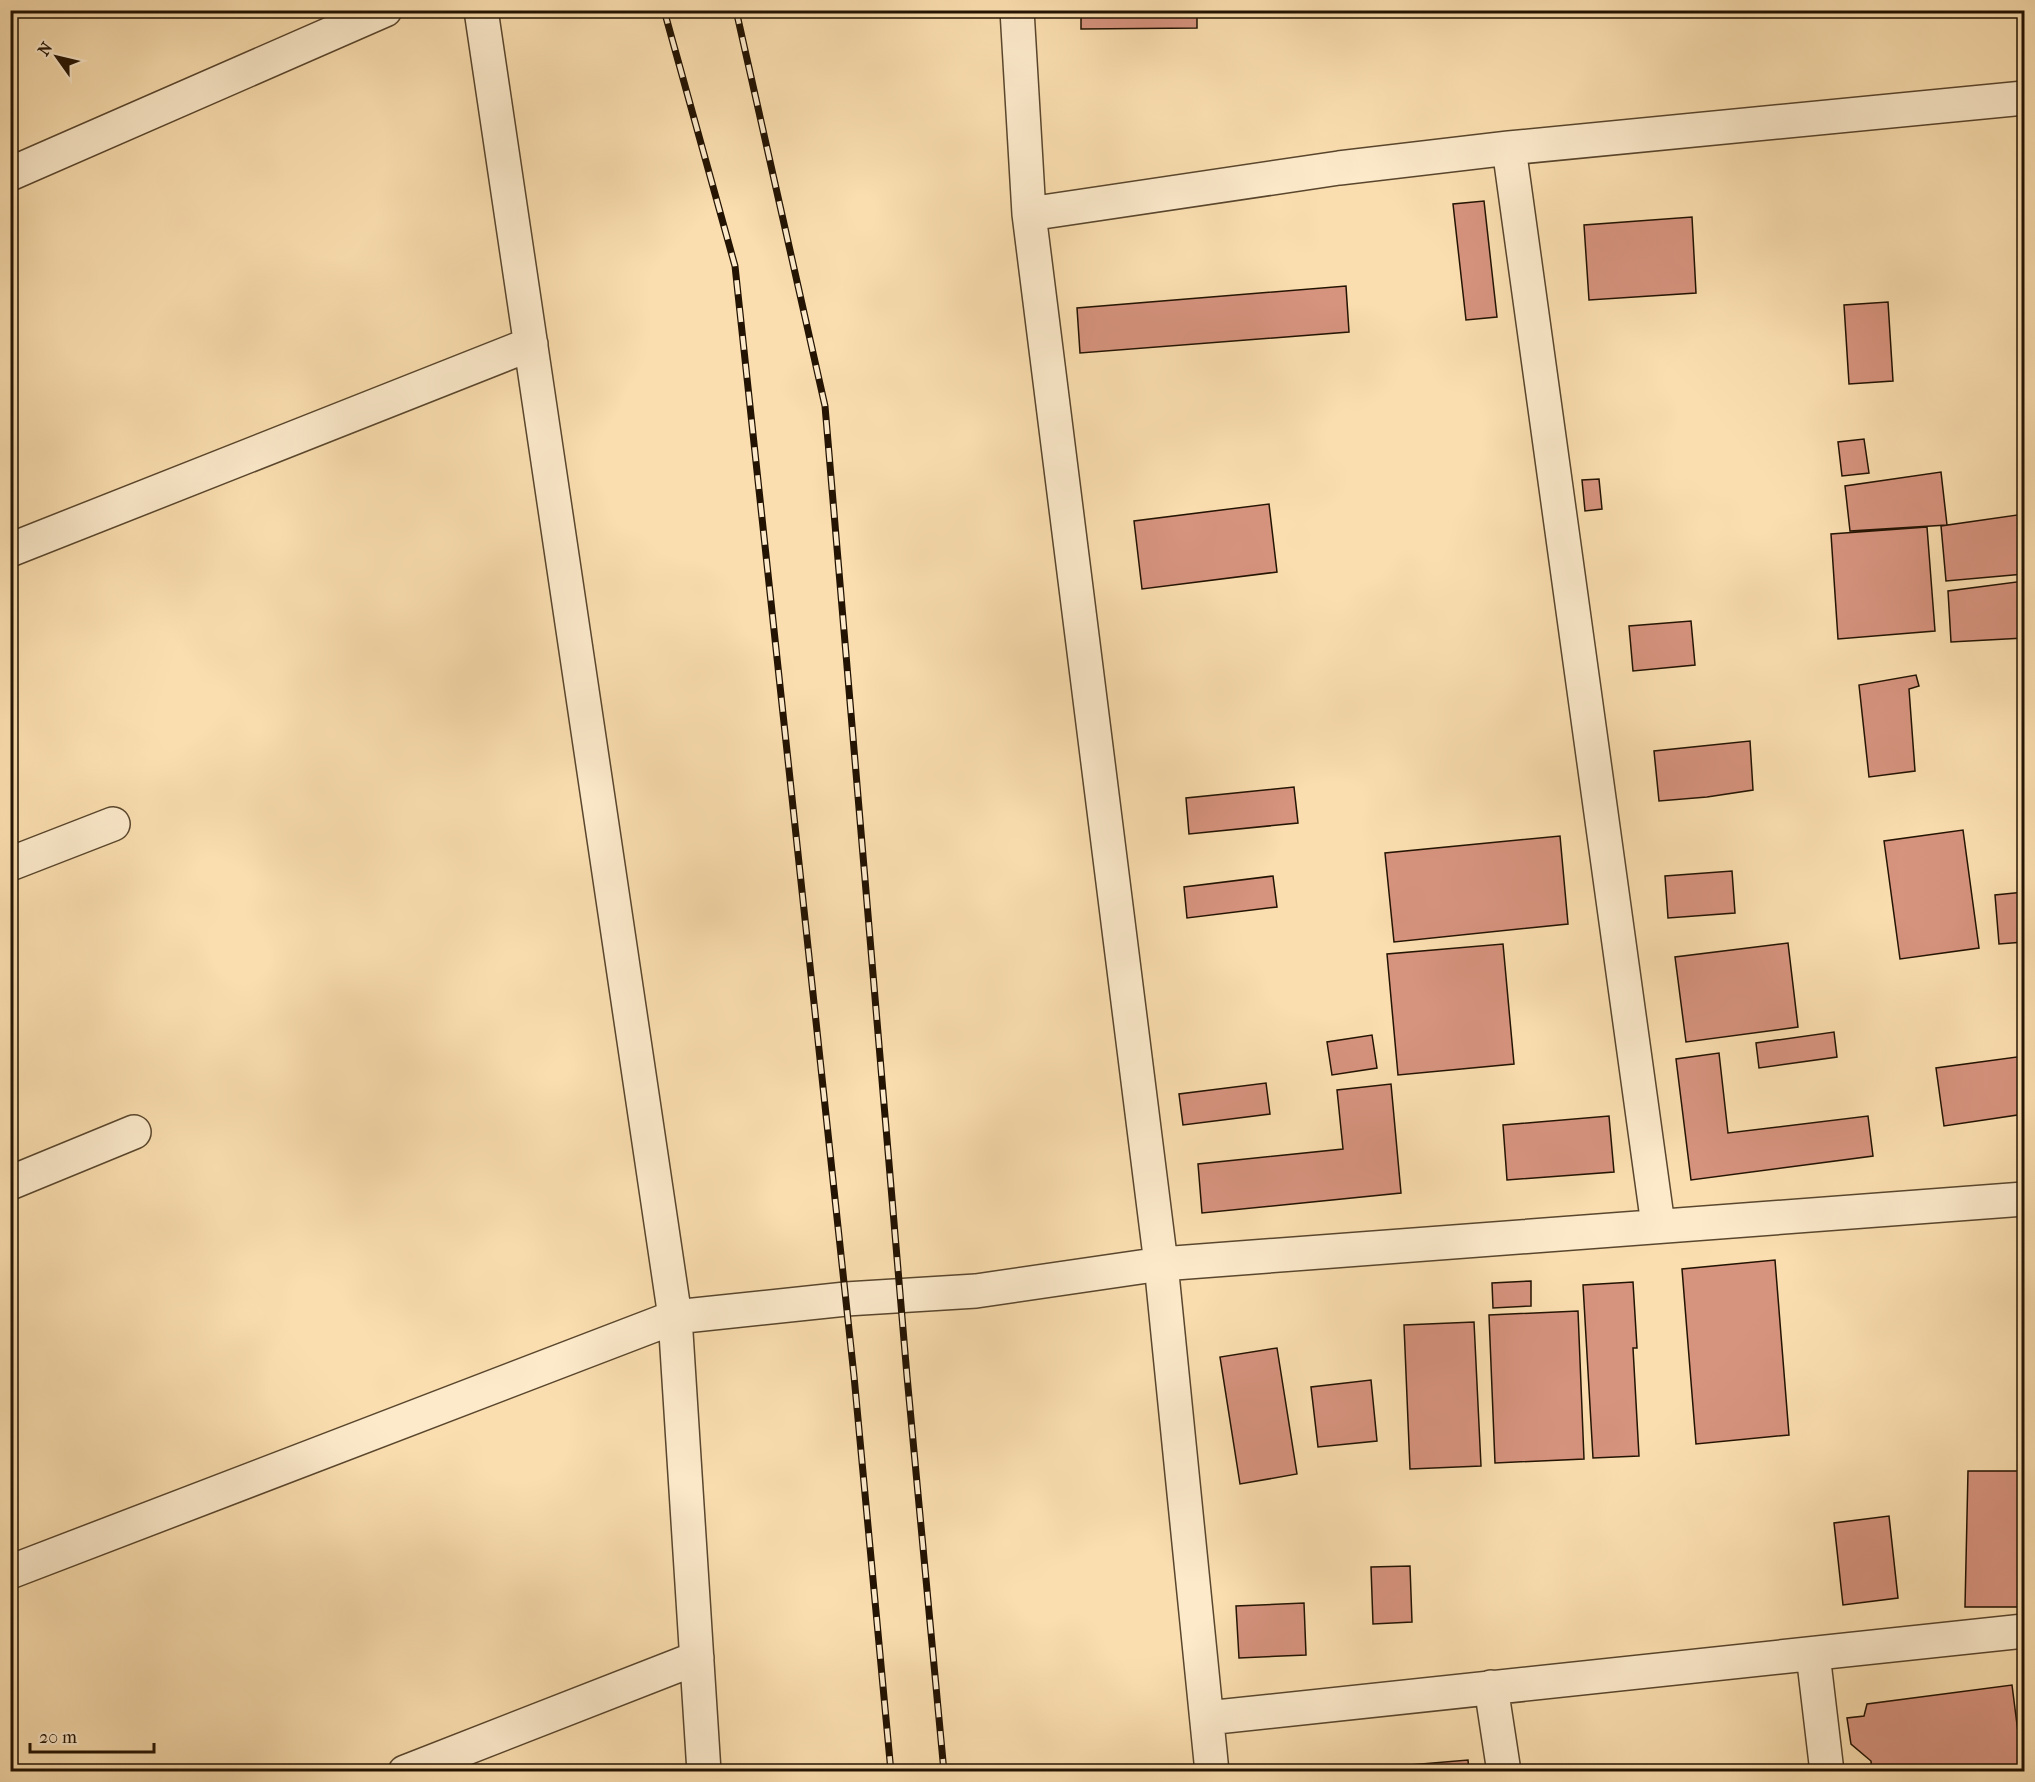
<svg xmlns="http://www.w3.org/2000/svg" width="2035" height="1782" font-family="'IM FELL French Canon',serif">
<rect width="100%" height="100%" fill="#fadeaf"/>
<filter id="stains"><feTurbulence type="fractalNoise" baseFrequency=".00333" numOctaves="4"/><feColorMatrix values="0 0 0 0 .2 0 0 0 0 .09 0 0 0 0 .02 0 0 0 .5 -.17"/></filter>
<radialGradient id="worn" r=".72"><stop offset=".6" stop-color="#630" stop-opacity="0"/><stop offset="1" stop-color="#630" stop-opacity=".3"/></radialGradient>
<path fill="#d6937e" stroke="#231302" stroke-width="1.5" d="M1081,10H1197V28L1081,29Z
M1484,201L1497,317L1466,320L1453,204Z
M1692,217L1696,293L1589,300L1584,225Z
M1346,286L1349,332L1080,353L1077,308Z
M1888,302L1893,381L1849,384L1844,305Z
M1864,439L1869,473L1842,476L1838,442Z
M1941,472L1947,525L1850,531L1845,486Z
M1599,479L1602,509L1585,511L1582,480Z
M1269,504L1277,572L1142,589L1134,521Z
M2024,514V574L1946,581L1941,526Z
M1927,527L1935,631L1838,639L1831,534Z
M2024,581V638L1951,642L1948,591Z
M1691,621L1695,665L1633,671L1629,626Z
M1916,675L1919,686L1909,689L1915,771L1869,777L1859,685Z
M1750,741L1753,790L1707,797L1659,801L1654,751Z
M1294,787L1298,823L1189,834L1186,798Z
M1963,830L1979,948L1900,959L1884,841Z
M1560,836L1568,924L1394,942L1385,853Z
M1732,871L1735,913L1668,918L1665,876Z
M1273,876L1277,907L1187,918L1184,887Z
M2024,892V942L1999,944L1995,895Z
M1788,943L1798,1027L1686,1042L1675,957Z
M1503,944L1514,1064L1398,1075L1387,954Z
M1834,1032L1837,1057L1759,1068L1756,1043Z
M1372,1035L1377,1068L1332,1075L1327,1042Z
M1719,1053L1728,1133L1868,1116L1873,1156L1691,1180L1676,1059Z
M2024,1056V1114L1944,1126L1936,1068Z
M1266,1083L1270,1114L1183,1125L1179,1094Z
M1391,1084L1401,1193L1202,1213L1198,1164L1343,1149L1337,1090Z
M1609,1116L1614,1172L1507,1180L1503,1125Z
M1775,1260L1789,1435L1696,1444L1682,1269Z
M1531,1281V1306L1493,1308L1492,1283Z
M1633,1282L1637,1348H1633L1639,1456L1593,1458L1583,1285Z
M1578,1311L1584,1459L1495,1463L1489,1315Z
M1474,1322L1481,1466L1410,1469L1404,1325Z
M1277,1348L1297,1474L1240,1484L1220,1357Z
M1371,1380L1377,1441L1318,1447L1311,1387Z
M1968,1471H2024V1607H1965Z
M1889,1516L1898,1598L1843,1605L1834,1523Z
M1410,1566L1412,1622L1373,1624L1371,1567Z
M1304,1603L1306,1655L1239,1658L1236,1606Z
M2012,1685L2023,1772H1872L1871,1761L1851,1744L1847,1718L1864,1716L1867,1704Z
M1468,1760L1469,1772H1374V1768Z"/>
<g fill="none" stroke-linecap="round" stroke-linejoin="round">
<g stroke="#59462d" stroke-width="36">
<path id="minor" d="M481,10L675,1317L704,1772
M1017,10L1029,214L1161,1264L1212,1772
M1509,148L2024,98
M10,174L385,10
M1029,214L1339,168L1509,148L1658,1225
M10,550L531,344
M10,864L113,824
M10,1183L134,1132
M10,1572L675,1317L846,1299L976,1291L1161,1264L2024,1199
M1813,1654L1827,1772
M1491,1687L1504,1772
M1207,1718L2024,1631
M405,1772L697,1658"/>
</g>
<use href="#minor" stroke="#fceacb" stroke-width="33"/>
<g stroke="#231302" stroke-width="7">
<path id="rail" d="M664,10L735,266L854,1376L891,1772
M736,10L825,406L907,1376L944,1772"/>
</g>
<use href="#rail" stroke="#fceacb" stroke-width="4.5" stroke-dasharray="14" stroke-linecap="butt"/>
</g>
<rect width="2035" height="1782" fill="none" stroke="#fadeaf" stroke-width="36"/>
<rect x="12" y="12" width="2011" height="1758" fill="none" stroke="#231302" stroke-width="3"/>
<rect x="18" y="18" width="1999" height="1746" fill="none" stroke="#231302" stroke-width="1.5"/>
<g transform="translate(57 57) rotate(304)" stroke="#fceacb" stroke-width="4.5" paint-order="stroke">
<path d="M0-4.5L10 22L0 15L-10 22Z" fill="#231302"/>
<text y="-9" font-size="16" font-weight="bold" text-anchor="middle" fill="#231302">N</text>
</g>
<path d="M30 1743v9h124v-9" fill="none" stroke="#231302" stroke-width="3"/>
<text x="39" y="1743" font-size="18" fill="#231302" stroke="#fceacb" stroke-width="4.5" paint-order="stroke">20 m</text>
<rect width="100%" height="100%" filter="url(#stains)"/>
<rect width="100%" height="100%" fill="url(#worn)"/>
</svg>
